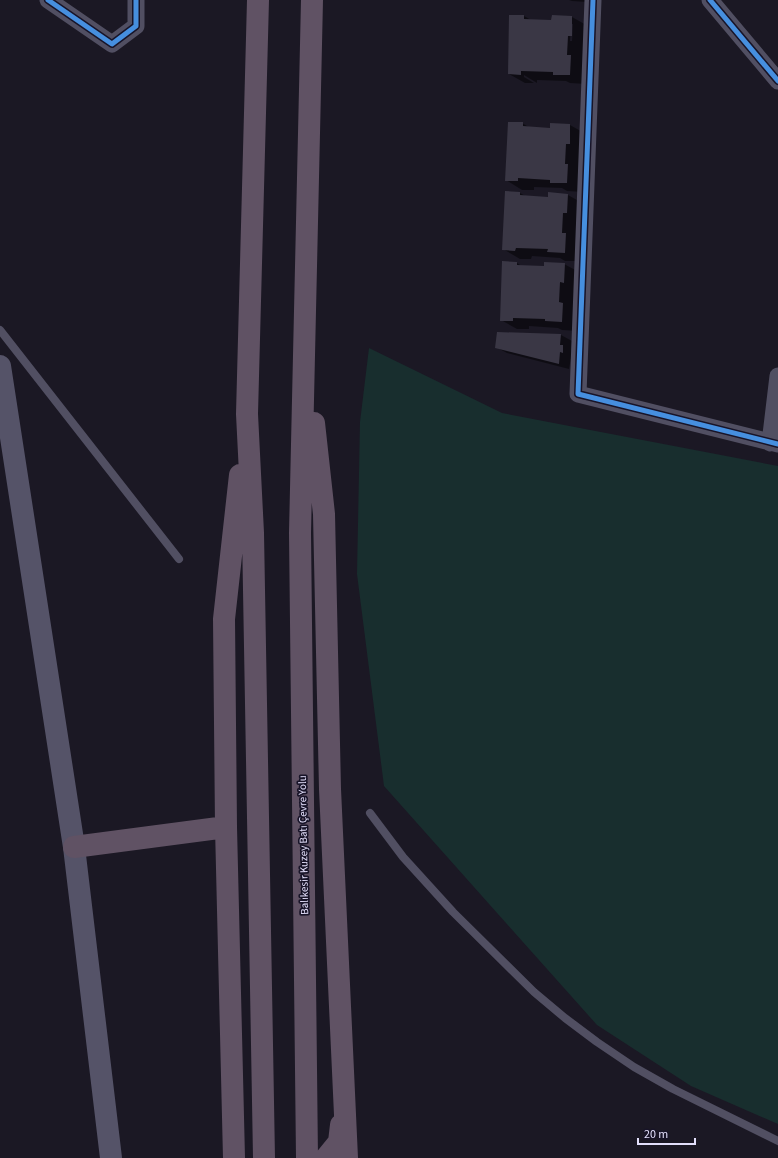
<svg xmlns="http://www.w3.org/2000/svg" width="778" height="1158" font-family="'Source Sans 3',sans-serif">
<rect width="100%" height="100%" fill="#1b1824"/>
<path fill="#182e2e" d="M369,348L502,413L778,466V1124L691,1086L597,1025L384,786L357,574L360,422Z"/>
<path fill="#0007" fill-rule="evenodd" d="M569,0H588L587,2L572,1Z
M510,16H524L531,20L552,21L572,17L588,26L586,84L570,83L566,81L537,80V83L524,75V77L534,83H525L509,74ZM571,24H573L572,41H570Z
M522,123L530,128L551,129V124L570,125L586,134L583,192L567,191L562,188L534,187V190H522L506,180Z
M506,192L520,193L527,197L548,198L568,195L584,204L581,261H565L560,258L532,256L531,259H520L503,249Z
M517,263L523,267H545L564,264L581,273L578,331L562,330L558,328L529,326V329H517L501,320Z
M498,333L561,335L572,341L571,351L573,352V358H571L569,369L507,353L496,347Z"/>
<path fill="#3a3745" d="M509,15H524V19L551,20L552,15L572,16V36H568L567,55H571L570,75H553V72L521,71V75L508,74Z
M508,122H523V126L550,128V123L570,124V144H566L565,164H568L567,183H550V180L518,178V181H505Z
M505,191L520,192V195L548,197V192L568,194L567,213H563L562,233H566L565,253L547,252L548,249L516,248L515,251L502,250Z
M502,261L517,262V265L544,266V262L565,263L564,283L560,282L559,302L563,303L562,322L545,321V319L513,318V321H500Z
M497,332L561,334L560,345H563V353L560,352L559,364L495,348Z"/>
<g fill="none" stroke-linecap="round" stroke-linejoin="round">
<path stroke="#514f62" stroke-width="8" d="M0,330L179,559
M370,813L403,857L453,912L534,992L565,1018L597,1042L634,1067L673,1089L778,1141"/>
<path stroke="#514f62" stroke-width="17" d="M48,0L112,44L136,26V0
M593,0L578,394L778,444
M710,0L778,81
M770,443L778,376"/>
<path stroke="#555368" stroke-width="22" d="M0,366L74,847L111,1158"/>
<path stroke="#605264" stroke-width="22" d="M258,0L247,414L253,533L264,1158
M314,423L324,514L330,789L347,1158
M74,847L226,827
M234,1158L226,827L224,619L240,475
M307,1158L300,533L312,0
M326,1158L339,1142L341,1125"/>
<g stroke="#181428" stroke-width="8">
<path id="cycleway" d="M48,0L112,44L136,26V0
M593,0L578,394L778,444
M710,0L778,81"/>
</g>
<use href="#cycleway" stroke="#468fdf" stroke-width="5"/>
</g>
<g text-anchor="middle" stroke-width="3.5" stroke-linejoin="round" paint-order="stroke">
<g font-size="11" fill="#e3dffb" stroke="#181428">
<text transform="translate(303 845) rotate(-91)" y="4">Balıkesir Kuzey Batı Çevre Yolu</text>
</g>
</g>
<path d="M638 1138v6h57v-6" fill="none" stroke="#e3dffb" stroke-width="2"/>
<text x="644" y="1138" font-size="12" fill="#e3dffb" stroke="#181428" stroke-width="3" paint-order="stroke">20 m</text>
</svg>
